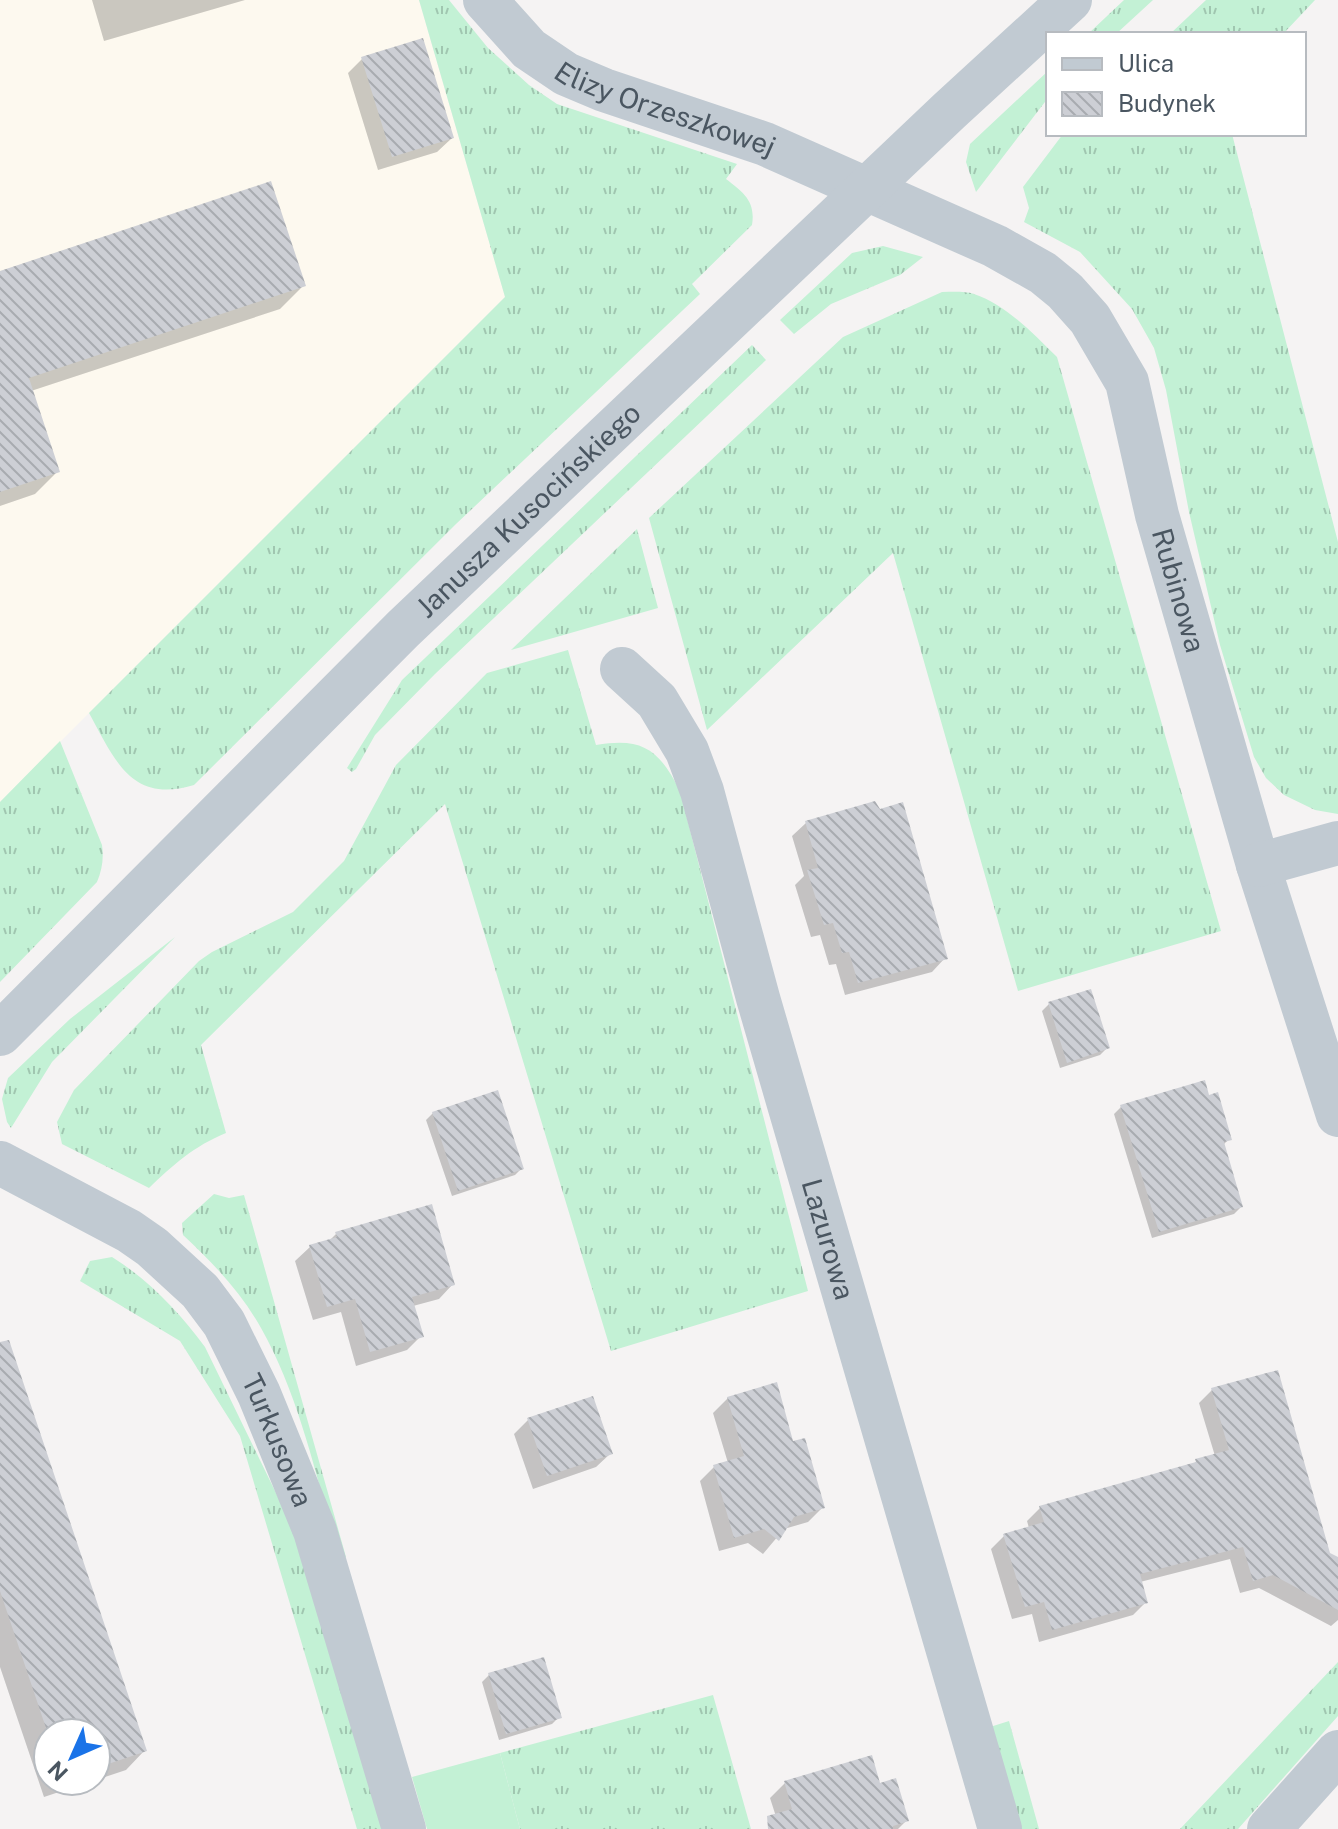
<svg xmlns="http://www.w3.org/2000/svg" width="1338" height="1829" font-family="'Public Sans',sans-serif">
<defs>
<pattern id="grass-tufts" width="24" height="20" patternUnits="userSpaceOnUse" patternTransform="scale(2)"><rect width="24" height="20" fill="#c3f1d5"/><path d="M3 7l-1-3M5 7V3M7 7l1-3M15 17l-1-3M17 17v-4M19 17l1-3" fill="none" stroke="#a0c6b0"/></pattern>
<pattern id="building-back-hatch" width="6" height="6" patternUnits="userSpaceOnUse" patternTransform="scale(2)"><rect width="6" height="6" fill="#cdcfd5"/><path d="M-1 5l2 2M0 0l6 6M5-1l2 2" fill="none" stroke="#a8abb0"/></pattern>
</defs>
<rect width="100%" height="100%" fill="#f5f3f3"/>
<path fill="#fdf9ef" d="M0,0H419L505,297L0,802Z"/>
<path fill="url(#grass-tufts)" d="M419,0H449L488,48L529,85L557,104L737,164L726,179C743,192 756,201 752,225L692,284L700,294L456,524L194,785C131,804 115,760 89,713L505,297Z
M1124,0H1153L1116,34H1088Z
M1206,0H1315L1283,34H1170Z
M1048,71V98L976,192L966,162L970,144Z
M1063,134H1232L1338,542V814L1315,810L1284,795L1266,778L1254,757L1220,645L1189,512L1166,390L1154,348L1132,309L1080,252L1024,222L1029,208L1023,187Z
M883,246L923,257L900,275L831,304L794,334L780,320L852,253Z
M942,292C952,292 965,291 974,294C1007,305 1033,334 1057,357L1221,931L1018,991L893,553L707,730L649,518L843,337Z
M752,345L766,360L435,674L375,735L356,769L352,772L347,768L402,680Z
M637,529L658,608L511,650Z
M568,650L596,745C642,737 659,749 680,791L808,1291L611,1351L445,804L201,1045L226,1133C194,1146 173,1165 149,1188L62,1144L57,1122L74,1090L199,961L212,952L293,912L344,861L396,765L487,673Z
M60,741L102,845C104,858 102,870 97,882L0,982V802Z
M175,937L52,1062L11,1128L7,1122L2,1099L8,1078L70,1019Z
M214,1194L229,1198L244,1195L346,1557L340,1559C317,1482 301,1399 261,1328C241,1292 213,1263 183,1235L182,1223Z
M112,1257C149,1280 179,1312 205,1347L292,1526L383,1829H357L240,1436L180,1341L80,1281L90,1261Z
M1338,1662V1716L1238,1829H1180Z
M713,1695L751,1829H520L500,1753Z
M1009,1721L1039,1829H1019L990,1727Z"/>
<path fill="#c3f1d5" d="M500,1753L520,1829H427L412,1777Z"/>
<path fill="#0003" d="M92,0H245L104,41Z
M362,59L452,138L437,152L378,170L348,73Z
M0,273L303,286L280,309L31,391L58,471L35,494L0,506Z
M879,811L945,958L932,972L845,995L836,964L829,965L820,935L811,937L795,885L804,876L792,836L806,823Z
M1049,1004L1107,1048L1100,1055L1060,1068L1042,1011Z
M1208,1097L1229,1139L1223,1145L1241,1207L1234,1214L1152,1238L1114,1114L1121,1107Z
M433,1113L522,1168L515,1175L452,1196L426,1120Z
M336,1234L453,1284L439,1299L413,1306L421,1336L407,1350L356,1366L341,1312L313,1320L295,1261L310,1247L328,1242Z
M0,1387L145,1750L126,1770L96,1780V1733H48V1781H92L44,1797L0,1667Z
M1212,1390L1328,1555L1338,1560V1620L1331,1626L1259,1588L1240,1593L1230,1559L1140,1582L1146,1602L1133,1615L1039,1642L1032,1614L1012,1619L991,1549L1004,1536L1029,1528L1027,1521L1040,1508L1192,1465L1197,1461L1215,1456L1199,1403Z
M728,1398L792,1443L822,1508L808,1522L784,1529L763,1554L748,1543L719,1551L700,1481L714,1467L728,1463L713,1413Z
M528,1420L611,1453L596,1467L533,1489L514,1434Z
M489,1675L559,1717L552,1724L499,1740L482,1682Z
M785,1783L878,1785L906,1821L898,1829H780L770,1798Z"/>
<path fill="url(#building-back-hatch)" d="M423,38L454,138L392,157L361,57Z
M271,181L306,286L29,378L60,472L0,492V271Z
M875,801L880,809L903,802L948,959L858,983L849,952L842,953L833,923L824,925L807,870L818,868L805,821Z
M1091,989L1110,1048L1067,1063L1048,1002Z
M1205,1080L1209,1095L1218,1092L1232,1140L1224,1142L1243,1207L1159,1232L1120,1105Z
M498,1090L524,1169L458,1191L432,1112Z
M432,1204L455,1285L412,1297L424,1337L370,1352L355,1299L327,1307L309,1245L337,1237L335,1232Z
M9,1340L147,1751L96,1768V1733L48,1734L0,1591V1342Z
M1278,1370L1330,1553L1338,1557V1610L1273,1575L1253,1581L1243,1547L1140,1574L1148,1603L1052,1630L1044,1602L1025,1607L1003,1534L1044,1522L1039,1506L1196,1462L1195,1459L1229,1450L1211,1388Z
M777,1382L793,1441L805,1438L825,1508L794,1517L779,1541L764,1529L734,1538L713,1465L744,1456L727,1397Z
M593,1396L613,1454L547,1476L527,1418Z
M544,1657L562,1718L506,1734L488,1673Z
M872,1755L880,1783L896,1778L909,1821L893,1826V1829H768L767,1816L792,1809L784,1781Z"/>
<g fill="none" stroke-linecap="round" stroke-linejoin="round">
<g stroke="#c1cad2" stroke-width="44">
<path id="s1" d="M485,0L529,49L566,74L604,90L765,144L995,246L1043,273L1065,291L1090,319L1127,382L1157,515L1258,865L1338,1115"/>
<path id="s2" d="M622,669L657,701L687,751L702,791L758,998L1000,1829"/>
<path d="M1258,865L1338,843"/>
<path id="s3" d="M0,1163L129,1231L152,1247L200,1291L224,1323L259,1394L315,1531L404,1829"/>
<path d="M1269,1829L1338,1752"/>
</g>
<path stroke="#c1cad2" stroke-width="44" id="s4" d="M0,1034L403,629L949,111L1070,0"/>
</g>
<g text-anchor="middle" stroke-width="7" stroke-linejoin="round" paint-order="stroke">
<g font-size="28" fill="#4a5661" stroke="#fff">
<text dy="10" stroke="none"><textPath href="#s1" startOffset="216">Elizy Orzeszkowej</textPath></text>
<text dy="10" stroke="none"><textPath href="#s4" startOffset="744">Janusza Kusocińskiego</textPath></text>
<text dy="10" stroke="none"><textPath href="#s1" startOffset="982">Rubinowa</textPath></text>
<text dy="10" stroke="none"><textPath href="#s2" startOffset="614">Lazurowa</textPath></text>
<text dy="10" stroke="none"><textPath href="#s3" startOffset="408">Turkusowa</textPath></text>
</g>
</g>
<rect x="1046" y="32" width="260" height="104" fill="#ffffff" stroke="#b7bbc0" stroke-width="2"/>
<rect x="1062" y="58" width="40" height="12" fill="#c1cad2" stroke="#b7bbc0" stroke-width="2"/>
<text x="1118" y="72" font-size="24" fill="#4a5661">Ulica</text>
<rect x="1062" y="92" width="40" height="24" fill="url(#building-back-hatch)" stroke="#b7bbc0" stroke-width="2"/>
<text x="1118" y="112" font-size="24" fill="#4a5661">Budynek</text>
<g transform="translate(72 1757) rotate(225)"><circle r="38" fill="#ffffff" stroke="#b7bbc0" stroke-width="2"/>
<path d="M0-6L14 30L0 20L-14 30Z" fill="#1a73e8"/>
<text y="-12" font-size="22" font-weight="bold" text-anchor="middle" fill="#4a5661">N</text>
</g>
</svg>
